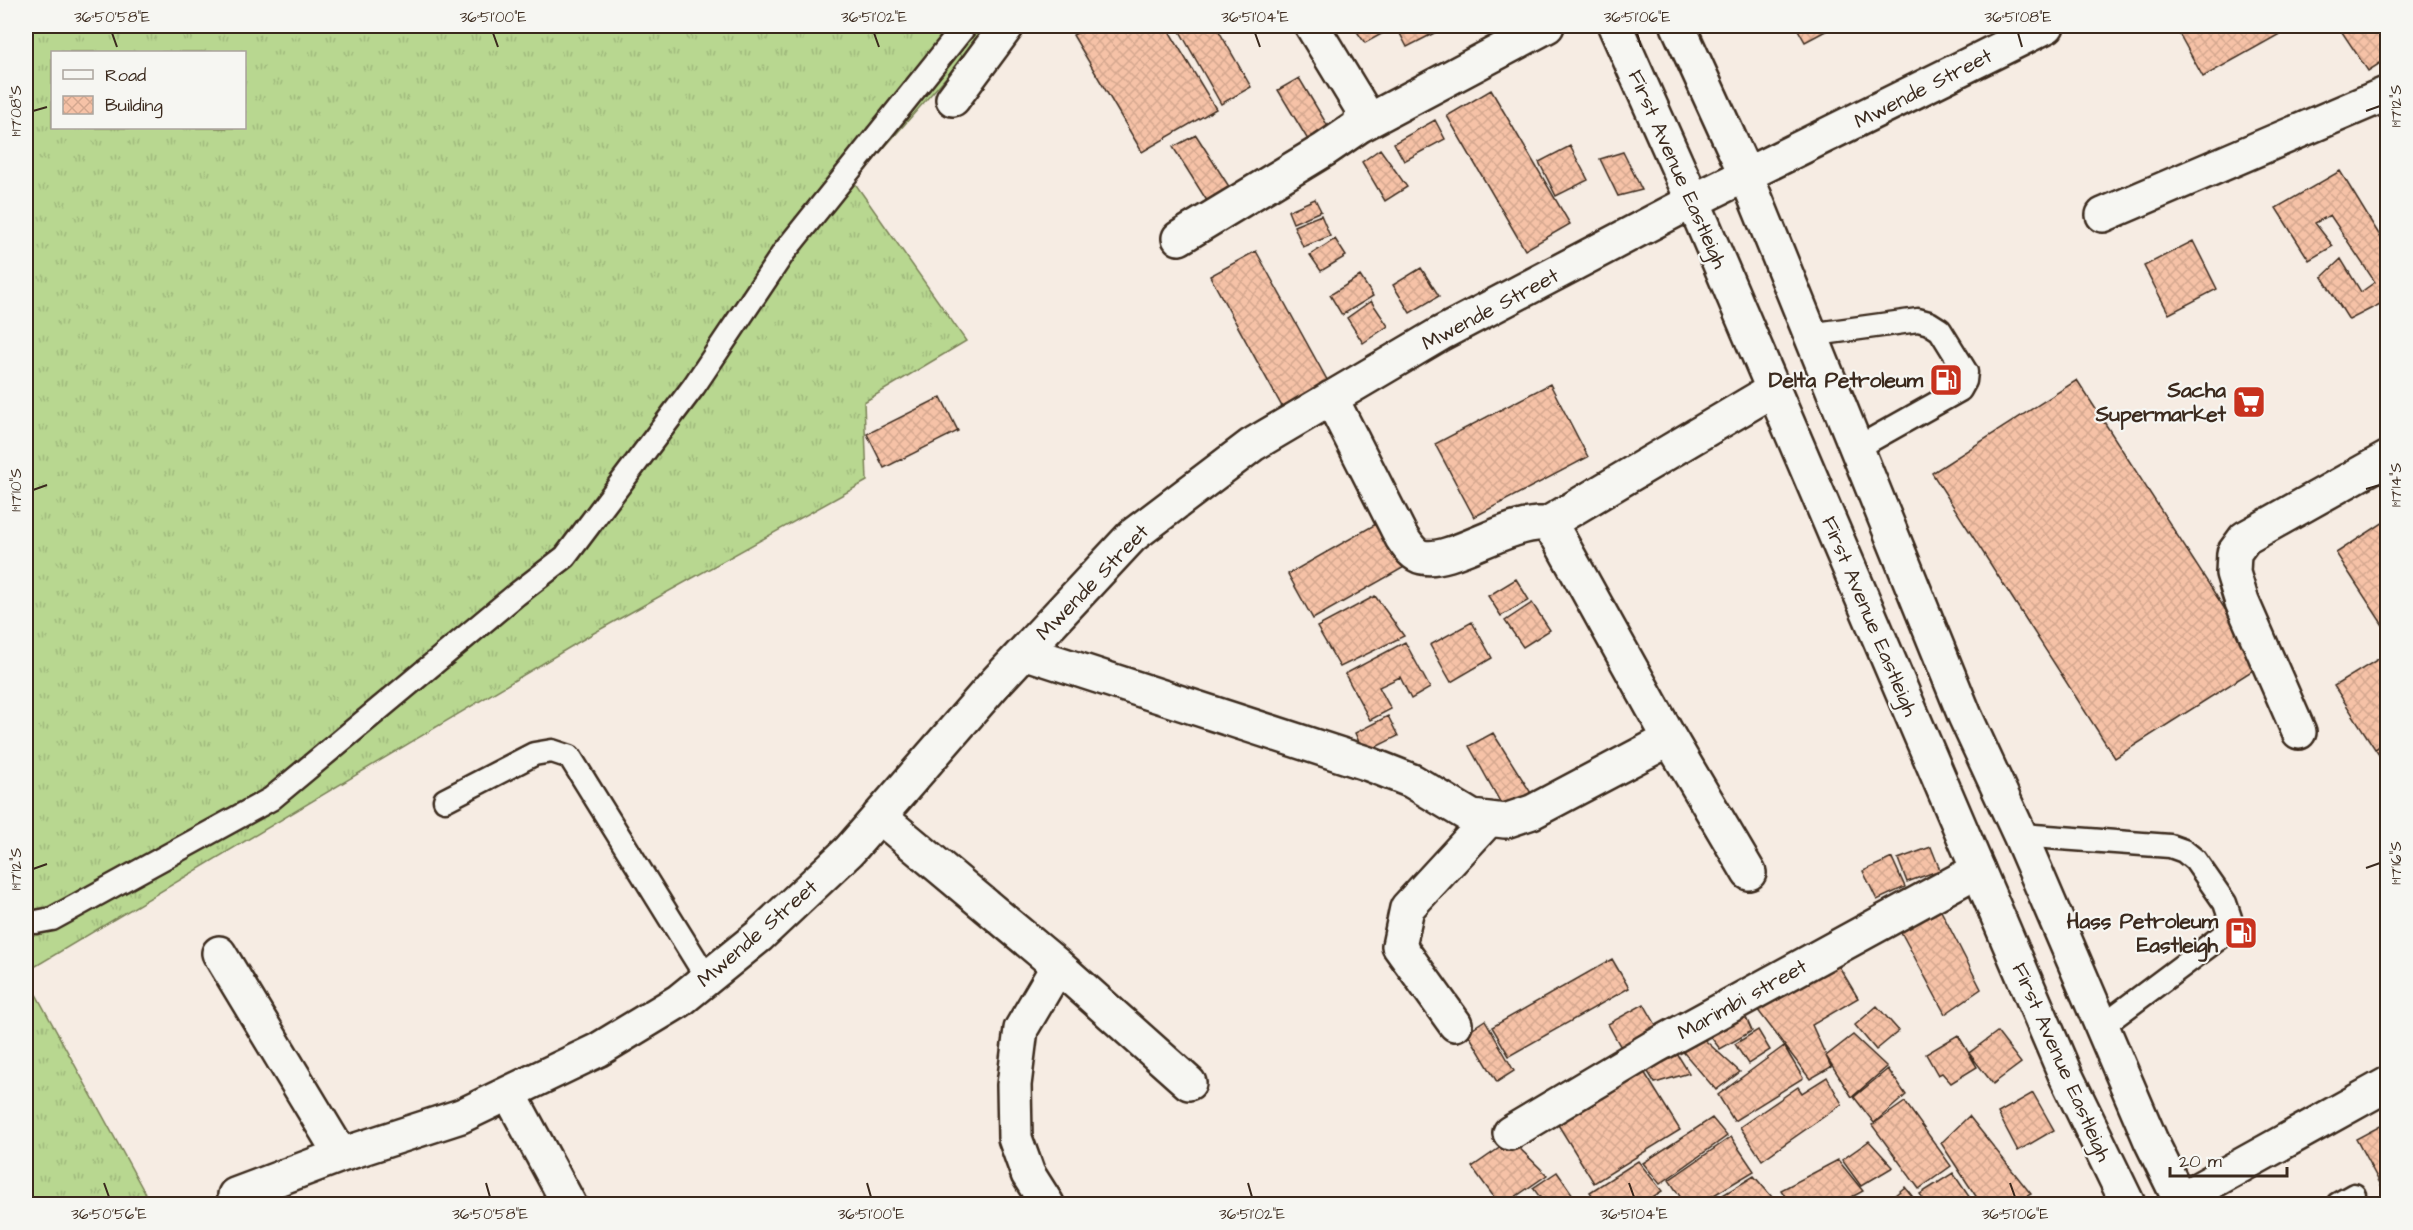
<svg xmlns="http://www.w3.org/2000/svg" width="2413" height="1230" font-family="'Architects Daughter',sans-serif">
<defs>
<pattern id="grass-tufts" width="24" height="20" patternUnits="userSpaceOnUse" patternTransform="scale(1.5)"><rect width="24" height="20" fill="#b8d790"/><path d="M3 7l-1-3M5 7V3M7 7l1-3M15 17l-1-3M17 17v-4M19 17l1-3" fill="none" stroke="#9fb97c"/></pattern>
<pattern id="building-cross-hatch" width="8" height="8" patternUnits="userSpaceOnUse" patternTransform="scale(1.5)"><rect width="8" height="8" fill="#f6c2a7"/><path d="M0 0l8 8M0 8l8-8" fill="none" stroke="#d4a78f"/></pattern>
</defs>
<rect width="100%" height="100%" fill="#f6ece3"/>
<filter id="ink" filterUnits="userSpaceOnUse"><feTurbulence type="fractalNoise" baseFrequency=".0167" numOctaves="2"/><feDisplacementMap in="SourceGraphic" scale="12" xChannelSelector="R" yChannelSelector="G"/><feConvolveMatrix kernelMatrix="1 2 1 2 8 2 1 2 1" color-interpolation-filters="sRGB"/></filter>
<g filter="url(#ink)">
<path fill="url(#grass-tufts)" stroke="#7a8057" stroke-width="1.5" fill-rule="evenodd" d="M26,26H991L854,182L966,341L864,402L867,481L592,634L26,972ZM52,52H244V128H52Z
M26,976L151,1204H26Z"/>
<path fill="url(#building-cross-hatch)" stroke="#3b2a1e" stroke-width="1.5" d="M1090,26H1166L1216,109L1142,152L1073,35Z
M1177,26H1216L1251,87L1221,104Z
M1353,26H1448L1407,47L1396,26L1365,43Z
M1796,26H1835L1805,42Z
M2175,26H2294L2203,77Z
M2338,26H2388V58L2368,71Z
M1299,78L1335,138L1314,150L1278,90Z
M1491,90L1570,224L1525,250L1447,116Z
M1435,120L1445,139L1404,161L1394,143Z
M1196,135L1237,199L1214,212L1173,147Z
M1570,146L1588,180L1556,196L1539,162Z
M1380,149L1407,187L1385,201L1362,162Z
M1623,152L1642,190L1618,196L1600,159Z
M2340,171L2388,249V300L2349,320L2322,277L2341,259L2361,292L2375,282L2330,215L2315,223L2333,246L2309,260L2276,208Z
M1315,199L1321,211L1293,223L1288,211Z
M1321,215L1330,236L1303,247L1294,226Z
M1335,239L1346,256L1321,271L1310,255Z
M2193,241L2217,289L2169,314L2144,266Z
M1256,251L1331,387L1285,412L1210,276Z
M1421,268L1439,296L1410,313L1393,285Z
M1360,276L1373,296L1342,315L1330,295Z
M1371,301L1388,326L1363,343L1347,318Z
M2077,380L2261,665L2115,758L1932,473Z
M1550,384L1588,457L1474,517L1435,444Z
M941,397L958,431L884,468L867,434Z
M1383,520L1408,565L1313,619L1288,574Z
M2384,522L2388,528V633L2336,553Z
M1516,579L1529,600L1501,616L1488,596Z
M1375,596L1404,636L1340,667L1317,627Z
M1532,603L1550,630L1523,647L1505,621Z
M1472,622L1492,658L1451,682L1430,645Z
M1405,642L1430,688L1411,699L1400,677L1379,687L1391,709L1370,720L1345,674Z
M2388,653V741L2375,749L2334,686Z
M1388,716L1398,736L1364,753L1355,733Z
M1493,733L1536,801L1508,816L1469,746Z
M2388,741V768L2375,749Z
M1931,847L1940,870L1907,882L1898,859Z
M1892,858L1905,887L1877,900L1863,871Z
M1937,903L1981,989L1945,1014L1894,919Z
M1831,953L1858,998L1812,1025L1831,1067L1810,1079L1751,1001Z
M1612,959L1629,988L1509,1056L1492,1027Z
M1644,1004L1660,1032L1624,1053L1608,1024Z
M1877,1006L1899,1031L1876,1050L1855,1025Z
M1743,1011L1752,1031L1720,1049L1704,1028Z
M1485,1020L1514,1071L1497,1082L1467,1032Z
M1758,1030L1770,1050L1748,1064L1735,1044Z
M1997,1032L2021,1063L1993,1084L1969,1053Z
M1698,1034L1740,1072L1716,1090L1678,1046Z
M1853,1035L1887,1067L1852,1097L1826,1056Z
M1958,1035L1977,1067L1951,1083L1942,1073L1938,1075L1926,1054Z
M1784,1046L1803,1078L1734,1121L1718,1095Z
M1674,1049L1689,1073L1655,1083L1643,1064Z
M1638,1062L1680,1130L1594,1183L1552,1115Z
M1888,1069L1906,1095L1874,1123L1854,1097Z
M1827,1077L1842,1104L1762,1160L1740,1127L1798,1087L1802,1093Z
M2033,1093L2054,1130L2018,1151L1998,1113Z
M1905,1102L1951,1166L1919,1189L1872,1125Z
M1969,1116L2031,1194L2012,1204H1981L1941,1143Z
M1712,1118L1727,1136L1660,1184L1643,1163Z
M2388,1122V1198L2356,1139Z
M1731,1137L1754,1171L1699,1204H1685L1669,1180Z
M1511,1140L1547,1175L1505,1204H1499L1472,1167Z
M1869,1141L1893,1167L1861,1186L1842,1160Z
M1838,1160L1863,1191L1839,1204H1790L1781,1190Z
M1638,1161L1662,1191L1642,1204H1598L1590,1192Z
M1557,1172L1575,1198L1565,1204H1545L1533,1188Z
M1953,1173L1974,1204H1927L1920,1194Z
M1754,1176L1778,1204H1708Z
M1905,1187L1916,1201L1912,1204H1884Z"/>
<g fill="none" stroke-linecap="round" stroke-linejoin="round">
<g stroke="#3b2a1e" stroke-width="27">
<path id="service" d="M1809,335L1918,320L1929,323L1940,330L1966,372L1965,381L1960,390L1855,449
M445,800L534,754L552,751L570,757L707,978
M2020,835L2170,846L2184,851L2195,860L2225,903L2230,918L2226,933L2102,1026
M36,922L52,919L271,799L517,594L565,557L694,386L784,252L965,26
M2338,1204L2354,1195"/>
</g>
<g stroke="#3b2a1e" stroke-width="38">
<path id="minor" d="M953,99L1007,26
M1359,126L1547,26
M2103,215L2388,93
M1179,238L1324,150L1359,126L1363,110L1312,26
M1331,398L1402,538C1407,545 1413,555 1422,557C1452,564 1507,521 1547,524L1558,537L1670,739
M1547,524L1773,390
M1024,652L1369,764L1412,781L1472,817L1505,821L1532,812L1670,739L1749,873
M2299,732L2242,602L2233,573L2234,553L2245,538L2388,458
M879,816L1058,966L1189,1083
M219,953L341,1155
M1455,1024L1399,946L1407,908L1489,819
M509,1093L569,1204
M1510,1133L1654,1047L1978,870
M235,1195L341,1155L461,1116L598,1050L679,1001L759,936L849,851L996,682L1132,536L1252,445L1440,334L1693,201L2047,26
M2179,1200L2388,1084
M1047,1204L1028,1174L1015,1138L1014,1085L1021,1029L1058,966"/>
</g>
<g stroke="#3b2a1e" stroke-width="38">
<path id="secondary" d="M1615,26L1693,201L2065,1074L2128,1204
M1678,26L1746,175L1965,716L2020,835L2151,1141L2182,1204"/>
</g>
<use href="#service" stroke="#f6f6f2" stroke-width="22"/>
<use href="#minor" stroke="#f6f6f2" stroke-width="33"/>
<use href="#secondary" stroke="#f6f6f2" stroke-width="33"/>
</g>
</g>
<path fill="none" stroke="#3b2a1e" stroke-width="2" d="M112,33L117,47M493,33L498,47M874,33L879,47M1255,33L1260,47M1637,33L1641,47M2018,33L2022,47M33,111L47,107M2366,111L2380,106M2366,489L2380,485M33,490L47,485M2366,868L2380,863M33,869L47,864M104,1183L109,1197M486,1183L490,1197M867,1183L871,1197M1248,1183L1252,1197M1629,1183L1634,1197M2010,1183L2015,1197"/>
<defs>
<g id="fuel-square" transform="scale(1.725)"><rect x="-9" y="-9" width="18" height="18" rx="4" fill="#c8321e" stroke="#f6f6f2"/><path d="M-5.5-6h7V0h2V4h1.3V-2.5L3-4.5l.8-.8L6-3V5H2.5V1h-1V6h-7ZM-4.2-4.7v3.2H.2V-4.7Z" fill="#fff"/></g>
<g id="supermarket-square" transform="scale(1.725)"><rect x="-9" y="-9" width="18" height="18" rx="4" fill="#c8321e" stroke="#f6f6f2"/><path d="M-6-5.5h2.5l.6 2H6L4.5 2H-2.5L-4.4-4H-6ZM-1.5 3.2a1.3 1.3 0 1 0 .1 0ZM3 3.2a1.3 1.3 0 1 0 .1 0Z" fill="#fff"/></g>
</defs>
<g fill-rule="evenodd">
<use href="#fuel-square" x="1946" y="380"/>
<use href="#supermarket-square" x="2249" y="402"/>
<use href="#fuel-square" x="2241" y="933"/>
</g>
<g text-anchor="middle" stroke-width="4.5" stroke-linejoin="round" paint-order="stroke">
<g font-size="21" fill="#3b2a1e" stroke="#f6f6f2">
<text transform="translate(1923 88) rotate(-27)" y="7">Mwende Street</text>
<text transform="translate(1678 169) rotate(66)" y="7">First Avenue Eastleigh</text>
<text transform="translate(1490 309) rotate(-28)" y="7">Mwende Street</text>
<text transform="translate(1092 582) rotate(-46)" y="7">Mwende Street</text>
<text transform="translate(1870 616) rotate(67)" y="7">First Avenue Eastleigh</text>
<text transform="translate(757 933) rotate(-41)" y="7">Mwende Street</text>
<text transform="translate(1742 999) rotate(-29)" y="7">Marimbi street</text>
<text transform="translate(2062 1062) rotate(66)" y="7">First Avenue Eastleigh</text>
</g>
<g font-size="21" font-weight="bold" fill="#3b2a1e" stroke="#f6f6f2" text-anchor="end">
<text x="1923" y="387">Delta Petroleum</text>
<text x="2226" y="397">Sacha<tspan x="2226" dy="24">Supermarket</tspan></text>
<text x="2218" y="928">Hass Petroleum<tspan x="2218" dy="24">Eastleigh</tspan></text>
</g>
</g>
<rect width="2413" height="1230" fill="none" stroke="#f6f6f2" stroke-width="66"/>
<rect x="51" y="51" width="195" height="78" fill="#f6f6f2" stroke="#aba49d" stroke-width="1.5"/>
<rect x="63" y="70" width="30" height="9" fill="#f6f6f2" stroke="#aba49d" stroke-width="1.5"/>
<text x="105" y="81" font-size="18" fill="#3b2a1e">Road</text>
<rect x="63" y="96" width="30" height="18" fill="url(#building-cross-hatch)" stroke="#aba49d" stroke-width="1.5"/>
<text x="105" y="111" font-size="18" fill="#3b2a1e">Building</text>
<path d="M2170 1167v9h117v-9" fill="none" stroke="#3b2a1e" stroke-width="3"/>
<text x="2179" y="1167" font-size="18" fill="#3b2a1e" stroke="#f6f6f2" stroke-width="4.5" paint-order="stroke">20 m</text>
<rect x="33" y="33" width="2347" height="1164" fill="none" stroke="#3b2a1e" stroke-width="2"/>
<g font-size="15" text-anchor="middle" fill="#3b2a1e">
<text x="112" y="22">36°50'58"E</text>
<text x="493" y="22">36°51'00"E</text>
<text x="874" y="22">36°51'02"E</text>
<text x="1255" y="22">36°51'04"E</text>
<text x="1637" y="22">36°51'06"E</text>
<text x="2018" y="22">36°51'08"E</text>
<text transform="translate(2396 106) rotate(-90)" y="5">1°17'12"S</text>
<text transform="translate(16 111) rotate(-90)" y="5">1°17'08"S</text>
<text transform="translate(2396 485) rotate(-90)" y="5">1°17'14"S</text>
<text transform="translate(16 490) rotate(-90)" y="5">1°17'10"S</text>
<text transform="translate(2396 863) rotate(-90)" y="5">1°17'16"S</text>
<text transform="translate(16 869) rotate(-90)" y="5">1°17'12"S</text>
<text x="109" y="1219">36°50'56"E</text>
<text x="490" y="1219">36°50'58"E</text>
<text x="871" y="1219">36°51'00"E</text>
<text x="1252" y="1219">36°51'02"E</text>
<text x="1634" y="1219">36°51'04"E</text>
<text x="2015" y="1219">36°51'06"E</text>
</g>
</svg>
